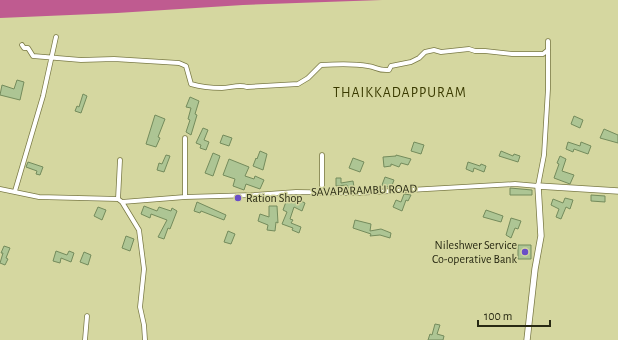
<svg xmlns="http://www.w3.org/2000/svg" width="618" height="340" font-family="'Alegreya Sans',sans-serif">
<rect width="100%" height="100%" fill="#d5d7a0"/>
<path fill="#bf5b90" d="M0,0H382L243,5L117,13L0,18Z"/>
<path fill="#adc594" stroke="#748b5c" d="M17,80L24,82L20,100L0,95L2,85L14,89Z
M83,94L87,96L81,113L75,111L77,106L79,107Z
M190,97L199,101L195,114L197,115L191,135L186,132L190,120L188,119L191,108L186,107Z
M155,115L165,119L158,137L160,138L156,147L146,144Z
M574,116L583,120L580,128L571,124Z
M203,128L208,130L204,140L209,142L206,150L200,148L201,145L196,143Z
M604,129L618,135V143L600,138Z
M223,135L232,138L229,146L220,143Z
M414,142L424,145L421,154L411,151Z
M568,142L580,146L581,142L591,146L588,154L574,149L573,152L566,149Z
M260,151L267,154L263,170L253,166L256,158L257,159Z
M501,151L513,156L514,154L520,156L518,162L499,156Z
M213,153L220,156L213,176L205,173Z
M166,155L170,156L164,172L157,170L159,163L162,164Z
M396,155L411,159L408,165L401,163L399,167L391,164V166L384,167L383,157L396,156Z
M560,156L566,159L562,171L574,175L570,184L554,178L559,164L557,163Z
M353,158L364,162L360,172L349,168Z
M229,159L249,167L245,176L254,179L255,176L264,180L260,189L246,184L244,190L233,186L235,179L223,175Z
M28,162L43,167L40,175L36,174L37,171L26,167Z
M468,162L480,166L481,164L486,166L484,172L474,168L473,172L466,169Z
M385,177L394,180L391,188L382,185Z
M336,178H341V183L353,181L354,187L348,188L347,185L336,186Z
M510,188L532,190V195H510Z
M404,194L411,195L408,201L406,200L402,211L393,207L396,200L401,202Z
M591,195L605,196V202L591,201Z
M565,198L573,200L570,209L566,207L561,219L556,217L559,209L551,205L553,199L563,203Z
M287,199L299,204L301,201L305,203L302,211L294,207L290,219L293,220L291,223L301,227L299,233L292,230L293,228L282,224L287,212L283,210Z
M197,202L226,215L224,220L201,211L200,213L194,211Z
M144,206L157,211L159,207L171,211L172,208L177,211L170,229L168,228L164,239L158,237L167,220L151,214L150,218L141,214Z
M269,206H277L278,223L276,222L275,231L267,230L268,225L258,221L260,214L269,217Z
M98,207L106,210L102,220L94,216Z
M486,210L503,216L501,222L483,217Z
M511,218L521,221L518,229L515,228L511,238L506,235Z
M355,220L371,224L370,231L381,229L391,233L390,238L380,235L370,236L371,234L353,228Z
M228,231L235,234L231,244L224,242Z
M126,236L134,239L130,251L122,248Z
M518,245H531V259H518Z
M4,246L10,248L6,258L8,259L5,265L0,263L3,253H1Z
M56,251L67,255L69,251L74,253L71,262L61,258L60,263L53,261Z
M84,252L91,255L88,265L80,262Z
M435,324L440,325L437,334L444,336L443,340H428L430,334L432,335Z"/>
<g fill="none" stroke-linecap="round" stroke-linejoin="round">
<g stroke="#7a7a46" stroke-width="5.5">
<path id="minor" d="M22,45L24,48H28L33,56L81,60L114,59L179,63L186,66L191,84C201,87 212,88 222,88C231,88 238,84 247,87L298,84L308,78L321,65C336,64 352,63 368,66C377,67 377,71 389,70L391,66L411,62L419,58L425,52L434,50L441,52L469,49L475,51H485L512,54H543L548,50
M322,155V193
M0,189L39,197L118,199L122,202L185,197L254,195L296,192L357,193L515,184L538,186L544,155L548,89V41
M15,191L43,96L56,37
M185,197V138
M118,199L120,160
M122,202L139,230L144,269L140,307L144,325L145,340
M85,340L87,316"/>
</g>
<g stroke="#7a7a46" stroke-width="7">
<path id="secondary" d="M527,340L535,269L541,236L538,186L618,191"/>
</g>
<use href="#minor" stroke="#fff" stroke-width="4"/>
<use href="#secondary" stroke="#fff" stroke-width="5.5"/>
</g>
<g fill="#6a4ec7" stroke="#d5d7a0" stroke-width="1.5">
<circle cx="238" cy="198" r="4"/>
<circle cx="525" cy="252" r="4"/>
</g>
<g text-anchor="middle" stroke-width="3" stroke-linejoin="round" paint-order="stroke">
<g font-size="12" fill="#282913" stroke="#d5d7a0">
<text transform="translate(364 190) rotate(-2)" y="4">SAVAPARAMBU ROAD</text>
</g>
<g font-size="12" fill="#282913" stroke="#d5d7a0" text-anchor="start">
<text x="246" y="202">Ration Shop</text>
<text x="517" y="249" text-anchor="end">Nileshwer Service<tspan x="517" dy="14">Co-operative Bank</tspan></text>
</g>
<g font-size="14" letter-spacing="1" fill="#3a3a00" stroke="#d5d7a0">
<text x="400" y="97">THAIKKADAPPURAM</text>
</g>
</g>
<path d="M478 320v6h72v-6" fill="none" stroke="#282913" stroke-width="2"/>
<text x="484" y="320" font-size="12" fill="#282913" stroke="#d5d7a0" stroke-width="3" paint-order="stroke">100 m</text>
</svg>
